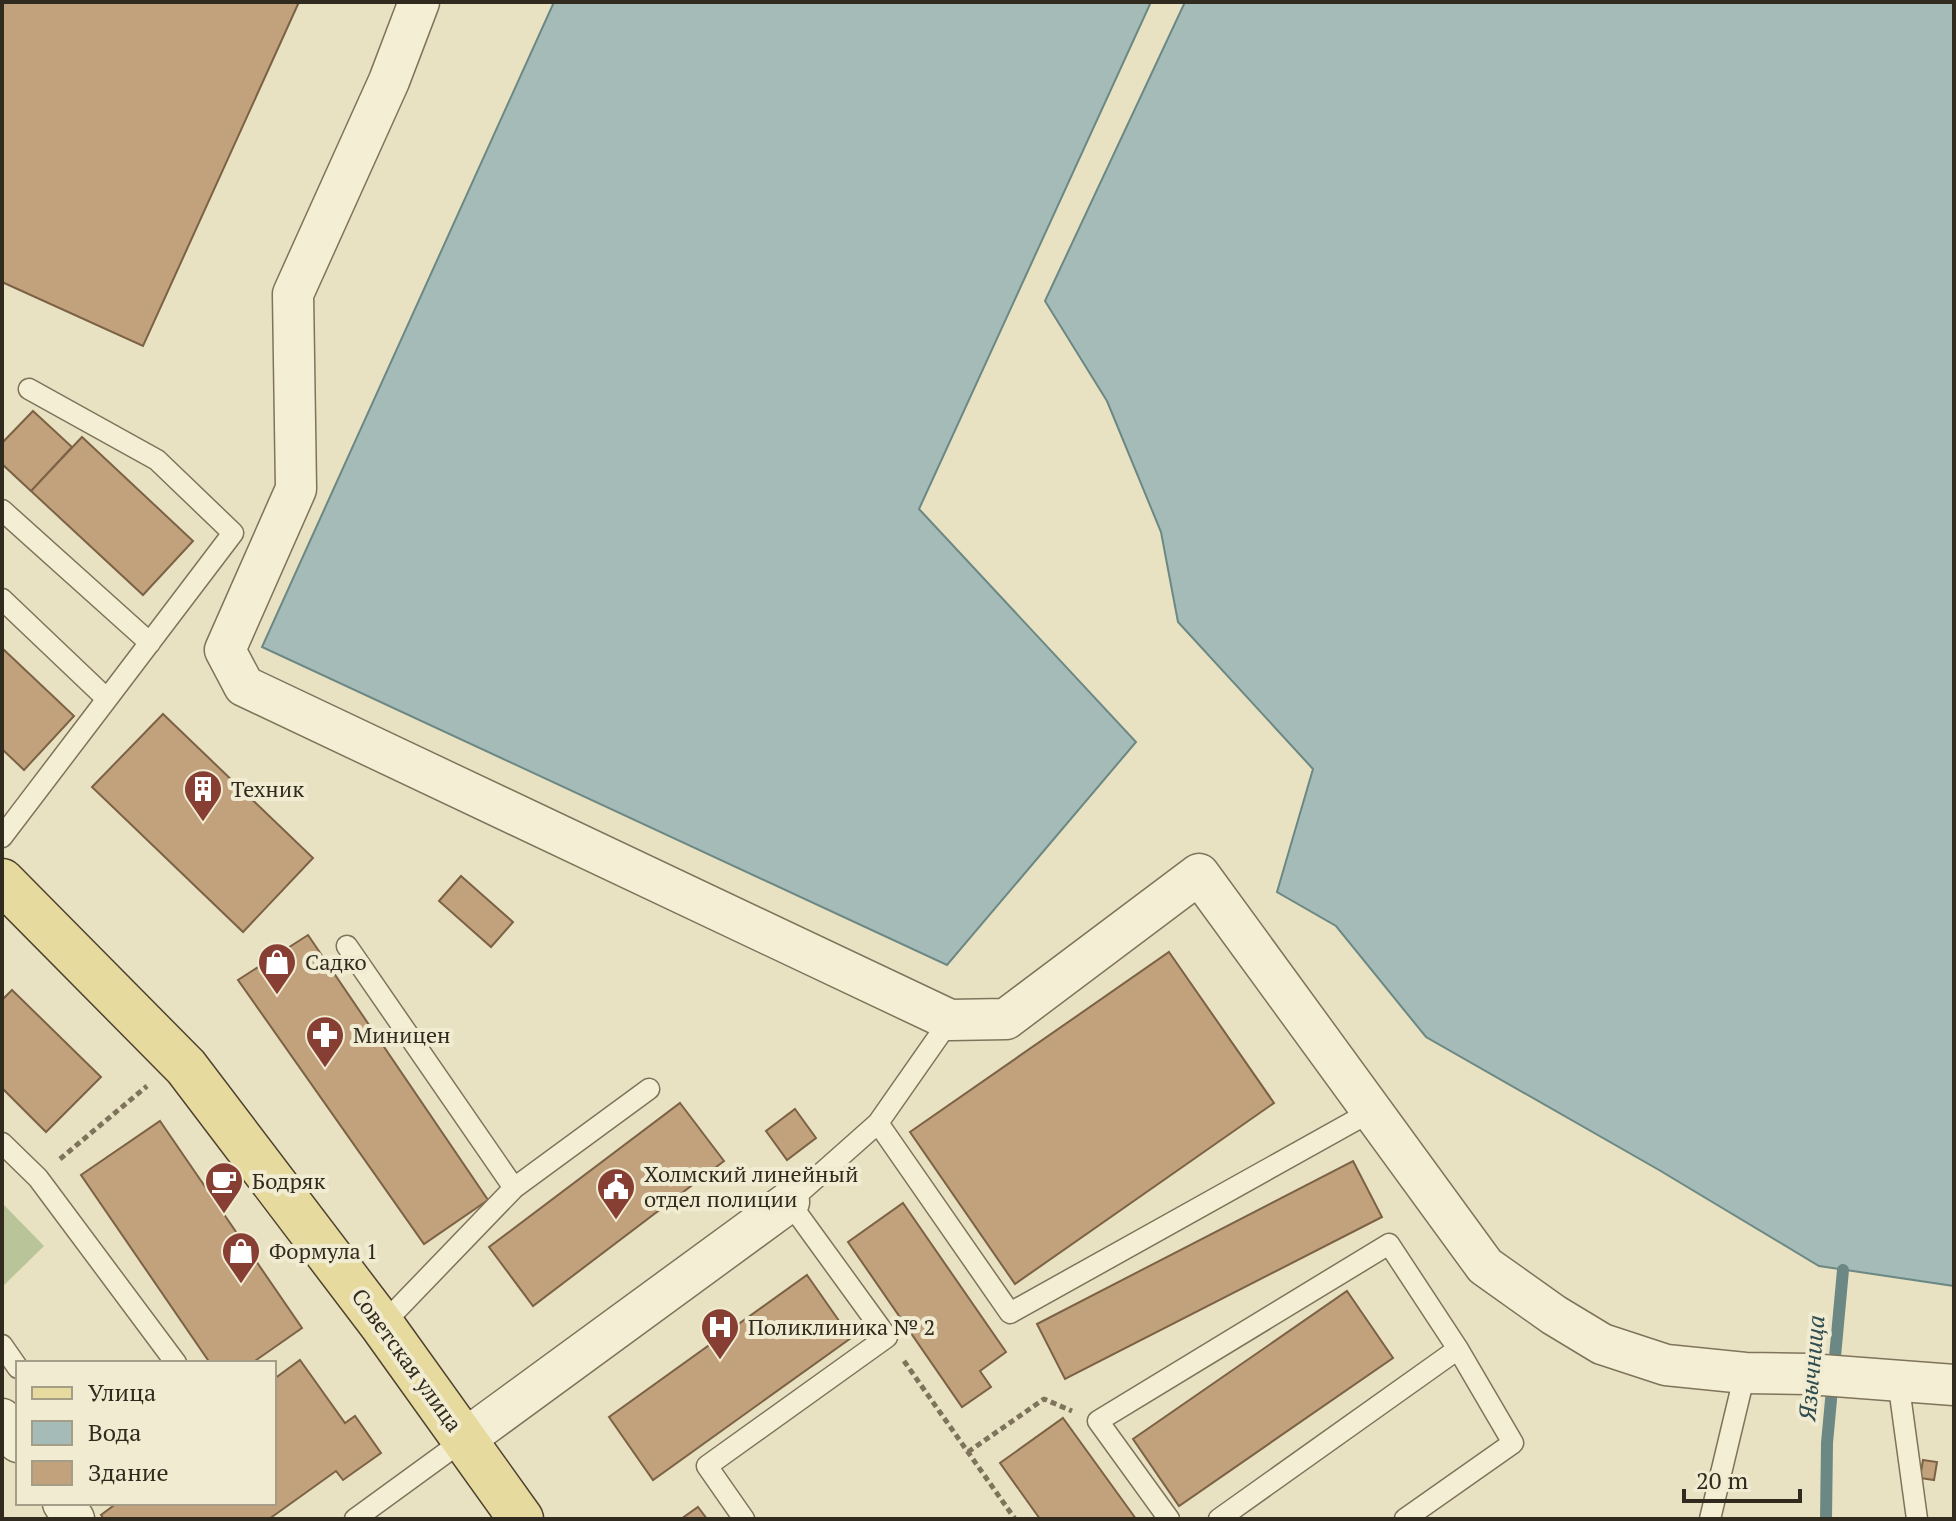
<svg xmlns="http://www.w3.org/2000/svg" width="1956" height="1521" font-family="'PT Serif',serif">
<rect width="100%" height="100%" fill="#e8e2c2"/>
<path fill="#b9c498" d="M2,1203L44,1246L2,1287Z"/>
<path fill="#a4bbb7" stroke="#6c8884" stroke-width="2" d="M554,2H1151L919,509L1136,742L947,965L262,647Z
M1185,2H1954V1286L1819,1266L1659,1170L1426,1037L1336,926L1277,892L1313,769L1178,622L1161,532L1107,401L1045,301Z"/>
<g fill="none" stroke-linecap="round" stroke-linejoin="round">
<path stroke="#6c8884" stroke-width="12" d="M1826,1519L1827,1443L1843,1270"/>
</g>
<path fill="#c1a27d" stroke="#7c6244" stroke-width="2" d="M2,2H299L143,346L2,282Z
M33,411L72,447L31,491L2,464V443Z
M82,437L193,541L143,595L31,491Z
M2,648L74,716L24,770L2,749Z
M163,714L313,858L243,932L92,787Z
M461,876L513,922L491,947L439,901Z
M308,935L488,1200L424,1244L238,980Z
M1169,952L1274,1103L1015,1284L910,1132Z
M12,990L101,1077L46,1132L2,1088V1000Z
M680,1103L724,1161L533,1306L489,1247Z
M795,1109L816,1138L787,1160L766,1131Z
M160,1121L302,1328L252,1363H210L81,1175Z
M1353,1161L1382,1217L1065,1379L1037,1324Z
M903,1203L1006,1352L980,1371L991,1387L962,1407L848,1242Z
M807,1275L851,1338L653,1480L609,1417Z
M1347,1291L1393,1358L1179,1506L1133,1439Z
M300,1360L345,1423L355,1416L381,1453L343,1480L336,1471L269,1519H104L101,1515L117,1503H274V1379Z
M1063,1418L1136,1519H1040L1000,1463Z
M1923,1460L1937,1462L1934,1480L1920,1478Z
M698,1507L707,1519H681Z"/>
<g fill="none" stroke-linecap="round" stroke-linejoin="round">
<g stroke="#7f735c" stroke-width="23">
<path id="lane" d="M29,389L157,460L233,533L107,699
M2,510L150,643
M2,599L107,699L2,837
M347,946L514,1188
M878,1123L1010,1313L1372,1111
M2,1143L38,1178L176,1363
M382,1325L514,1188L649,1089
M2,1345L18,1368
M1898,1380L1917,1519
M355,1519L465,1439
M744,1519L707,1466L887,1337L789,1202L878,1123L950,1020
M1169,1519L1098,1421L1389,1244L1458,1349L1513,1443L1405,1519
M1219,1519L1458,1349
M1710,1519L1745,1373"/>
</g>
<g stroke="#7f735c" stroke-width="43">
<path id="street" d="M419,2L389,81L293,294L296,489L225,650L244,686L950,1020L1006,1019L1199,874L1485,1266L1554,1315L1602,1344L1666,1365L1745,1373L1809,1374L1954,1385
M2,1419L18,1442
M465,1439L789,1202
M63,1503L74,1519"/>
</g>
<g stroke="#4e422f" stroke-width="47">
<path id="primary" d="M2,881L186,1067L382,1325L521,1519"/>
</g>
<path stroke="#7f735c" stroke-width="5" stroke-dasharray="6 4" stroke-linecap="butt" d="M60,1159L147,1086
M904,1361L1015,1519
M968,1452L1044,1399L1072,1411"/>
<use href="#lane" stroke="#f4efd4" stroke-width="20"/>
<use href="#street" stroke="#f4efd4" stroke-width="40"/>
<use href="#primary" stroke="#e7da9e" stroke-width="44"/>
</g>
<defs>
<g id="building-pin" transform="scale(2)"><path d="M0 17L-7.5 6A9.5 9.5 0 1 1 7.5 6Z" fill="#873e33" stroke="#f0ebd1"/><path d="M-4-6H4V6H1V3H-1V6H-4ZM-2.5-4.3h1.7v1.8h-1.7ZM.8-4.3h1.7v1.8H.8ZM-2.5-1h1.7V.8h-1.7ZM.8-1h1.7V.8H.8Z" fill="#fff"/></g>
<g id="shop-pin" transform="scale(2)"><path d="M0 17L-7.5 6A9.5 9.5 0 1 1 7.5 6Z" fill="#873e33" stroke="#f0ebd1"/><path d="M-5-2.5h2.3a2.7 3.5 0 0 1 5.4 0H5L5.5 6h-11ZM-1.5-2.5h3a1.5 2.3 0 0 0-3 0Z" fill="#fff"/></g>
<g id="pharmacy-pin" transform="scale(2)"><path d="M0 17L-7.5 6A9.5 9.5 0 1 1 7.5 6Z" fill="#873e33" stroke="#f0ebd1"/><path d="M-2-6h4v4h4v4h-4v4h-4v-4h-4v-4h4Z" fill="#fff"/></g>
<g id="cafe-pin" transform="scale(2)"><path d="M0 17L-7.5 6A9.5 9.5 0 1 1 7.5 6Z" fill="#873e33" stroke="#f0ebd1"/><path d="M-5.5-4.5H6V0H3Q3 3.5 0 3.5H-2.5Q-5.5 3.5-5.5 0ZM3-3.2v2h1.7v-2ZM-6 4.5H4V6H-6Z" fill="#fff"/></g>
<g id="civic-pin" transform="scale(2)"><path d="M0 17L-7.5 6A9.5 9.5 0 1 1 7.5 6Z" fill="#873e33" stroke="#f0ebd1"/><path d="M-.6-6.5H3V-4.5H.6V-3L4-1V1h2V6H-6V1h2V-1L-.6-3ZM-1.2 2.5V6h2.4V2.5Z" fill="#fff"/></g>
<g id="hospital-pin" transform="scale(2)"><path d="M0 17L-7.5 6A9.5 9.5 0 1 1 7.5 6Z" fill="#873e33" stroke="#f0ebd1"/><path d="M-5-5h3v3.5h4V-5h3V5h-3V1.5h-4V5h-3Z" fill="#fff"/></g>
</defs>
<g fill-rule="evenodd">
<use href="#building-pin" x="203" y="789"/>
<use href="#shop-pin" x="277" y="962"/>
<use href="#pharmacy-pin" x="325" y="1035"/>
<use href="#cafe-pin" x="224" y="1181"/>
<use href="#civic-pin" x="616" y="1187"/>
<use href="#shop-pin" x="241" y="1251"/>
<use href="#hospital-pin" x="720" y="1327"/>
</g>
<g text-anchor="middle" stroke-width="8" stroke-linejoin="round" paint-order="stroke">
<g font-size="22" fill="#312a1e" stroke="#f0ebd1" text-anchor="start">
<text x="231" y="797">Техник</text>
<text x="305" y="970">Садко</text>
<text x="353" y="1043">Миницен</text>
<text x="644" y="1182">Холмский линейный<tspan x="644" dy="25">отдел полиции</tspan></text>
<text x="252" y="1189">Бодряк</text>
<text x="269" y="1259">Формула 1</text>
<text x="748" y="1335">Поликлиника № 2</text>
</g>
<g font-size="22" fill="#312a1e" stroke="#f0ebd1">
<text transform="translate(407 1360) rotate(54)" y="8">Советская улица</text>
</g>
<g font-size="24" font-style="italic" fill="#2f4d4f" stroke="#f0ebd1">
<text transform="translate(1812 1368) rotate(-85)" y="8">Язычница</text>
</g>
</g>
<rect width="1956" height="1521" fill="none" stroke="#312a1e" stroke-width="8"/>
<rect x="16" y="1361" width="260" height="144" fill="#f0ebd1" stroke="#a49e89" stroke-width="2"/>
<rect x="32" y="1387" width="40" height="12" fill="#e7da9e" stroke="#a49e89" stroke-width="2"/>
<text x="88" y="1401" font-size="24" fill="#312a1e">Улица</text>
<rect x="32" y="1421" width="40" height="24" fill="#a4bbb7" stroke="#a49e89" stroke-width="2"/>
<text x="88" y="1441" font-size="24" fill="#312a1e">Вода</text>
<rect x="32" y="1461" width="40" height="24" fill="#c1a27d" stroke="#a49e89" stroke-width="2"/>
<text x="88" y="1481" font-size="24" fill="#312a1e">Здание</text>
<path d="M1684 1489v12h116v-12" fill="none" stroke="#312a1e" stroke-width="4"/>
<text x="1696" y="1489" font-size="24" fill="#312a1e" stroke="#f0ebd1" stroke-width="6" paint-order="stroke">20 m</text>
</svg>
